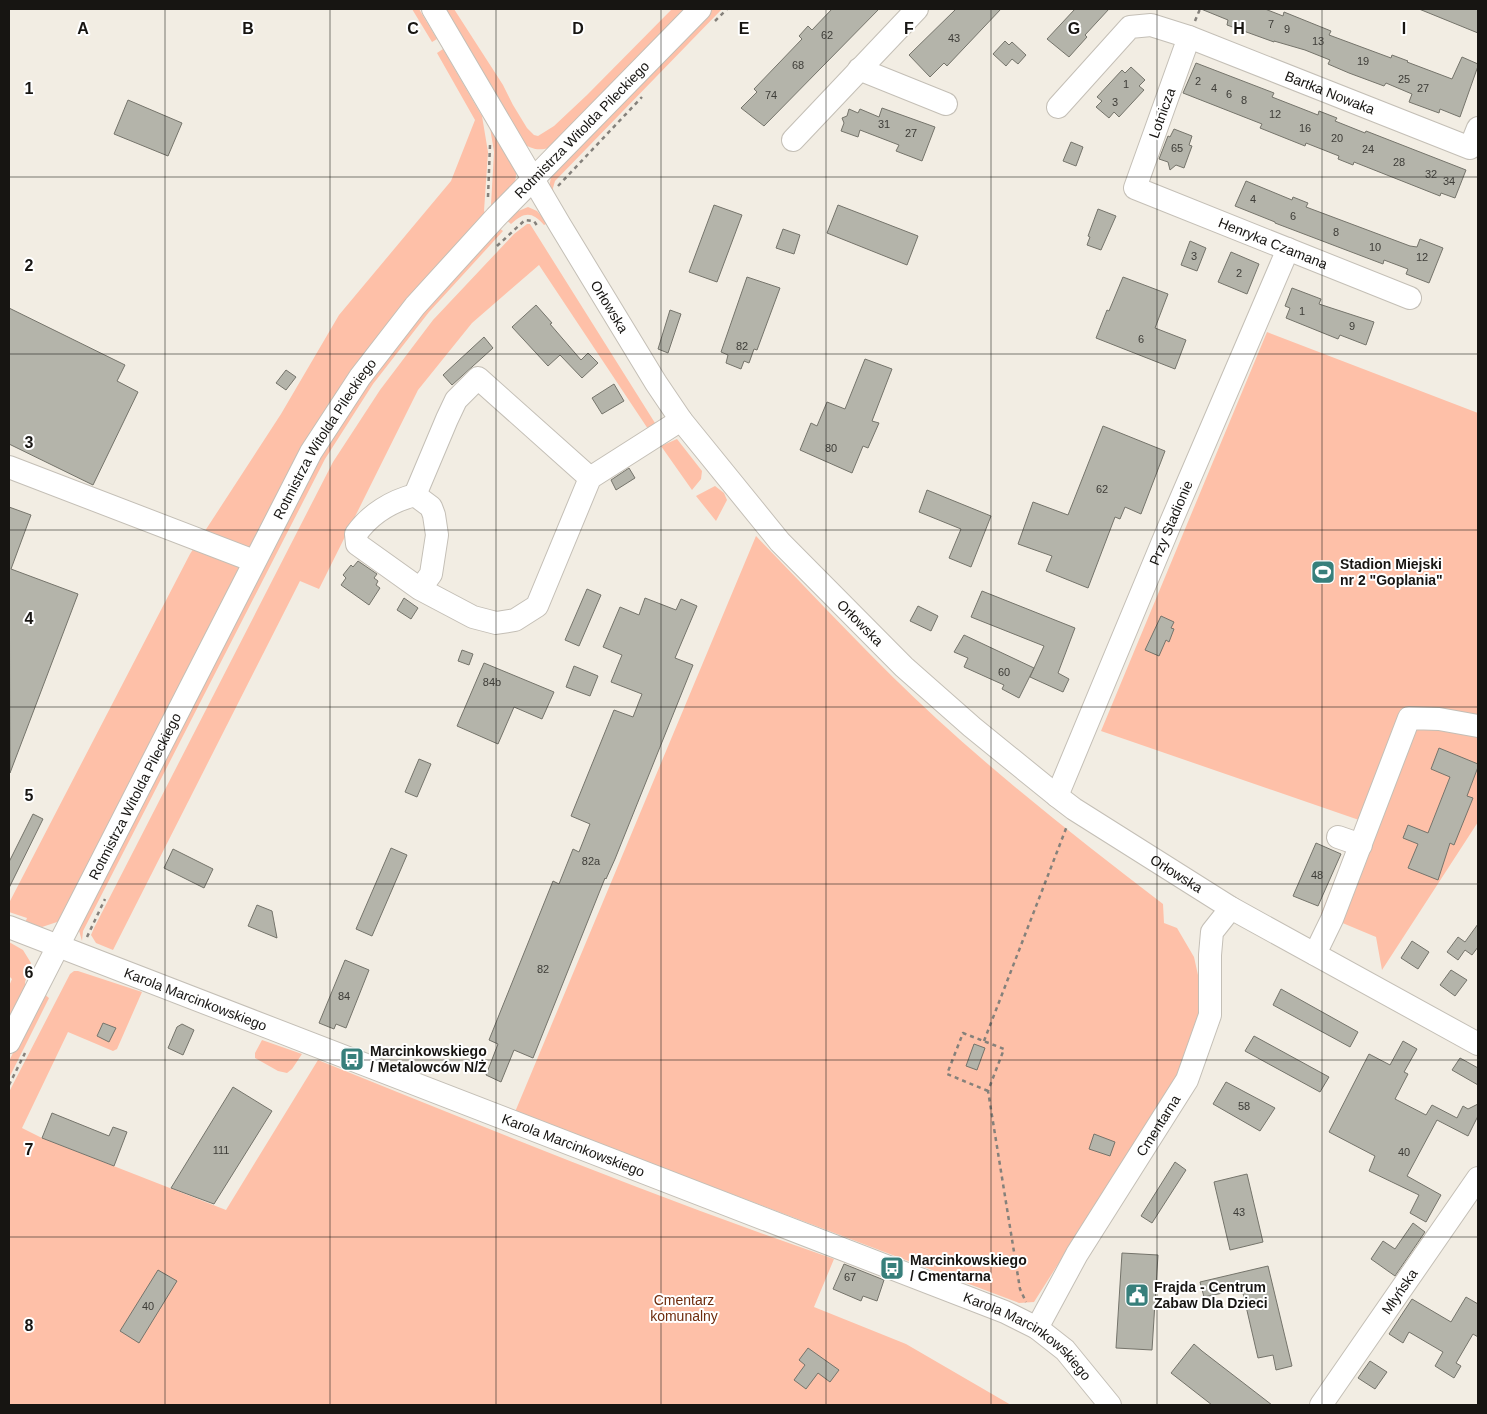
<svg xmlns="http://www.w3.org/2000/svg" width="1487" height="1414" font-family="Helvetica,sans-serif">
<rect width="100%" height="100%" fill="#f2ede3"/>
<path fill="#fec0a8" d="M412,9H419L437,39L432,42Z
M442,9H454L503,85L513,105L527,128L534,135L538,136L554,126L587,95L672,9H688L549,148C538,151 531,149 521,142Z
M712,9H722L555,181L553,188L554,200L549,188L551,177Z
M443,49L482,116L488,152L484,211L487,215L398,313L60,921L42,927L25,923L27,918L9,912V903L190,554L281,414L339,315L451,181L475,120L437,53Z
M488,115L517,165L515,184L494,207L491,205L494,152Z
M528,207L537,211L548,223L544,225C532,211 524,212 511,224L506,220L516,212Z
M527,224H530L655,423L648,429L539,265L472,323L418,390L319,589L300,581L113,950L96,943L91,935L94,928L333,462L380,390L433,320L514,234Z
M498,227L503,231L429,312L373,384L325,459L83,931L82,941L78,927L317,456L421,308Z
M1267,332L1478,413V822L1382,970L1376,937L1321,914L1359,820L1101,731Z
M677,439L702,471L701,479L692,490L661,446Z
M715,486L724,493L727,500L716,521L696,496Z
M756,536C816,598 874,661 937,719C1009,785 1086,845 1163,904L1164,923L1177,928L1194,957L1202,993L1201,1011L1175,1080L1034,1302L1019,1303L515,1112Z
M9,942L23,950L31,963L25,982L26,989L9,1024V986L12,979L9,976Z
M74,971H78L142,992L117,1049L113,1051L68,1032L22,1128L42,1138L226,1210L318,1060C489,1129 660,1199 834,1259L814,1307L906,1344L1011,1405H9V1092L70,974Z
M43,993L49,998L9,1078V1061Z
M262,1040L302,1054L292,1069L287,1073L278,1071L255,1058V1053Z"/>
<path fill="#b4b4aa" stroke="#75746b" d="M832,9H879L764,126L741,108L757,92L754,89L802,39L799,36L808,26L812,30Z
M956,9H1001L947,66L944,63L930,77L909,55Z
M1075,9H1109L1085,35L1087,37L1069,57L1047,39Z
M1201,9H1265L1283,16L1284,12L1331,31L1329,35L1391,58L1392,55L1408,61L1407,62L1452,79L1462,57L1478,64V66L1460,117L1440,109L1439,113L1409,102L1412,94L1386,83L1384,86L1349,73L1328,64L1330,60L1305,50L1274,41V42L1227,25L1228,20Z
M1419,9H1478V33Z
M1005,41L1009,45L1012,42L1026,55L1018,64L1012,59L1006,66L993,54Z
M1196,63L1274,93L1272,97L1318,115L1319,111L1337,118L1335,121L1365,133L1366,131L1466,170L1455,198L1441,193L1440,196L1354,162L1353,165L1338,159L1339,156L1306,143L1305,146L1260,128L1262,124L1183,93Z
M1131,67L1145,80L1139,86L1144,90L1119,117L1114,112L1109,118L1096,107L1102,101L1097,97L1122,70L1125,73Z
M128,100L182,123L168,156L114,134Z
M882,108L935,127L922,161L896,151L899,145L860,130L858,137L841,131L844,123L842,118L847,116L849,109L858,113L860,109L879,117Z
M1174,129L1192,136L1189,145L1192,146L1184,168L1176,165L1170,170L1168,162L1159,159L1168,136L1170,137Z
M1071,142L1083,147L1076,166L1063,161Z
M1246,181L1292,200L1293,197L1308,203L1306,207L1410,246L1417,247L1420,239L1443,248L1429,283L1406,274L1408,269L1384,260L1383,264L1275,223V222L1235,206Z
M714,205L742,215L717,282L689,272Z
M838,205L918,236L907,265L827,233Z
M1098,209L1116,216L1101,250L1087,245L1090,237L1088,236Z
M783,229L800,235L794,254L776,248Z
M1190,241L1206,248L1197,271L1181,265Z
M1231,252L1259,264L1247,294L1218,282Z
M747,277L780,288L757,350L754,349L749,363L744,361L741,369L726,363L728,355L721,352Z
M1123,277L1168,294L1155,328L1186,340L1175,369L1096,338L1107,310L1109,311Z
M1292,288L1321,299L1319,304L1374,322L1366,345L1340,335L1338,339L1286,318L1290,308L1285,306Z
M536,305L552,323L550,324L581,360L588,353L598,363L582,378L560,355L548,366L512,327Z
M9,308L125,365L117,381L138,392L93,485L9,444Z
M670,310L681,314L668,353L658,349Z
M484,337L493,348L452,385L443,375Z
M865,359L892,369L872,421L879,423L868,448L863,446L852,473L800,450L811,423L817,426L827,402L845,409Z
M286,370L296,377L286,390L276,383Z
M614,384L624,401L602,414L592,398Z
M1103,426L1165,451L1141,514L1125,507L1120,519L1115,517L1088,588L1046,571L1052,556L1018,544L1033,502L1068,515Z
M629,468L635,478L616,490L611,480Z
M927,490L991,516L971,567L949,558L961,529L919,512Z
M9,507L31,515L11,569L78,594L10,773Z
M358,561L377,574L374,578L378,581L376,585L380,588L369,605L341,585L346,578L343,575L351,565L353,567Z
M587,589L601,595L579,646L565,640Z
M982,591L1075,628L1058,673L1069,679L1063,692L1030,677L1044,646L971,617Z
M404,598L418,608L411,619L397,610Z
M645,598L676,610L681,599L697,606L675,658L693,665L615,859L606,879L605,878L533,1058L514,1050L501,1082L486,1075L498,1044L489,1040L553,881L559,884L573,849L579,852L590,824L571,816L614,710L633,717L642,694L611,682L622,655L603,647L620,607L639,615Z
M918,606L938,616L931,631L910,621Z
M1161,616L1174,622L1171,628L1174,629L1169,642L1166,640L1159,656L1145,650Z
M964,635L1034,668L1019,698L1002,689L1004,685L964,667L968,658L954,652Z
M462,650L473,654L469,665L458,661Z
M484,663L554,692L542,719L514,707L498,744L457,726Z
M574,666L598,676L590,696L566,687Z
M1439,748L1478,764V767L1467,796L1473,798L1454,845L1450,843L1438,880L1408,868L1418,844L1403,838L1408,825L1428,833L1450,777L1431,769Z
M419,759L431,764L417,797L405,792Z
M33,814L43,819L9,888V862Z
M1316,843L1341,854L1318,906L1293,896Z
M391,848L407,855L372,936L356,929Z
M173,849L213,869L204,888L164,868Z
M257,905L272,911L277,938L248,926Z
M1478,924V947L1472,955L1465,950L1458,960L1447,952L1458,937L1465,942Z
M1412,941L1429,952L1418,969L1401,958Z
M345,960L369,970L346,1028L336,1024L334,1029L319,1023Z
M1451,970L1467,980L1455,996L1440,985Z
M1281,989L1358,1032L1350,1047L1273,1005Z
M103,1023L116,1028L109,1042L97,1036Z
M182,1024L194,1030L183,1055L168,1048L177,1027Z
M1254,1036L1329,1077L1320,1092L1245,1051Z
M1403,1041L1417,1049L1404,1072L1408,1074L1395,1099L1426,1115L1432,1105L1457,1118L1463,1106L1468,1109L1478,1104V1116L1468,1136L1437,1120L1407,1176L1441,1195L1426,1222L1410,1213L1419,1195L1369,1171L1375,1156L1329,1132L1369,1054L1390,1065Z
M974,1044L985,1048L977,1070L966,1066Z
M1460,1058L1478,1068V1085L1452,1070Z
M1226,1082L1275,1108L1260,1131L1213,1104Z
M233,1087L272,1111L214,1204L171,1188Z
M52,1113L109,1136L113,1127L127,1132L114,1166L42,1138Z
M1094,1134L1115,1142L1110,1156L1089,1149Z
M1175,1162L1186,1170L1152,1223L1141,1216Z
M1247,1174L1263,1242L1230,1250L1214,1182Z
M1413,1223L1425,1232L1395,1276L1371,1259L1383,1241L1395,1249Z
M1122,1253L1158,1255L1152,1350L1116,1348Z
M844,1264L884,1280L877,1301L863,1296L861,1301L833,1289Z
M1268,1266L1292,1366L1276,1370L1273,1355L1258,1358L1242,1289L1204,1297L1200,1282Z
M158,1270L177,1281L139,1343L120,1331Z
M1466,1297L1478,1304V1337L1473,1334L1456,1363L1461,1366L1454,1378L1435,1366L1443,1352L1409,1332L1403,1343L1389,1334L1412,1299L1451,1322Z
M1194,1344L1202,1351L1272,1405H1212L1171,1373Z
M808,1348L839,1370L830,1382L818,1373L806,1389L794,1380L805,1365L799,1360Z
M1370,1361L1387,1372L1375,1389L1358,1378Z"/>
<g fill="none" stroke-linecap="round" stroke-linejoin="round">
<g stroke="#c4bfb6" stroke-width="24">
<g id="minor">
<path id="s1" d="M433,9L560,225L656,383L681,420L780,542L904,667L972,727L1057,796L1074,809L1231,908L1478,1044"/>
<path id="s2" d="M1189,37L1135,188L1410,298"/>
<path d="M859,69L946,104"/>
<path id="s3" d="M1058,107L1130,27L1151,25L1189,37L1470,148L1478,128"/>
<path d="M793,140L917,9"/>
<path d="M9,467L254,561"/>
<path d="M415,495L447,419L456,400L478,378L590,478"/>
<path d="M420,589L357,544L356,534C370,514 392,501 415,495L431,507L434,515L437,535L431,574L420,589L473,617L496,623L515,620L537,606L590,478L681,420"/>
<path id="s4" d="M1057,796L1171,522L1288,249"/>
<path d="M1338,837L1361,845"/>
<path id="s5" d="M9,927L1005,1312L1037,1328L1065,1350L1110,1405"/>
<path d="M1315,954L1332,919L1409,718L1439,719L1478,726"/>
<path id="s6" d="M9,1042L311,452L360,377L415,306L496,217L700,9"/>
<path id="s7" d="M1037,1328L1077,1254L1187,1080L1210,1015V955L1212,932L1231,908"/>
<path id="s8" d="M1321,1405L1478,1178"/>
</g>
</g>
<path stroke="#85817b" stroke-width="2.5" stroke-dasharray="4 4" stroke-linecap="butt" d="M715,21L727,9
M1195,21L1200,9
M558,186L642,97
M488,197L490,145
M497,246L525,220L534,221L538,227
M87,937L105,899
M984,1041L1067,826
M9,1085L25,1053
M988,1091L947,1074L963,1033L1004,1049L988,1091L1020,1289L1026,1302"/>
<use href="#minor" stroke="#fff" stroke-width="22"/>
</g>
<path fill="none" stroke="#171512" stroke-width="1" stroke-opacity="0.55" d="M165,9V1405M330,9V1405M496,9V1405M661,9V1405M826,9V1405M991,9V1405M1157,9V1405M1322,9V1405M9,177H1478M9,354H1478M9,530H1478M9,707H1478M9,884H1478M9,1060H1478M9,1237H1478"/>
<defs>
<g id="stadium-square" transform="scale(1.25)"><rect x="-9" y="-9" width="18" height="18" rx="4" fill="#377f7b" stroke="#fff"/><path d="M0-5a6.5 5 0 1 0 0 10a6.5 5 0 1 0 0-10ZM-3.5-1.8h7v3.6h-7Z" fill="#fff"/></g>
<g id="bus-square" transform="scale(1.25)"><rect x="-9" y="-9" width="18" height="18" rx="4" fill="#377f7b" stroke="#fff"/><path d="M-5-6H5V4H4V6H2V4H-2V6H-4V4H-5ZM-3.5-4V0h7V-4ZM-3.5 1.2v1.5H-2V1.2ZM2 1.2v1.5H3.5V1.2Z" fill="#fff"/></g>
<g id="civic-square" transform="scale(1.25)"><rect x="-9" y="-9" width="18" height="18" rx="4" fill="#377f7b" stroke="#fff"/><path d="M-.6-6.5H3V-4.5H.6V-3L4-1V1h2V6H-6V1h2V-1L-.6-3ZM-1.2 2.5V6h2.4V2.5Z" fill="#fff"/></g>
</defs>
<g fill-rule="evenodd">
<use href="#stadium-square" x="1323" y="572"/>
<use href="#bus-square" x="352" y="1059"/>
<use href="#bus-square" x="892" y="1268"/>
<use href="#civic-square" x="1137" y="1295"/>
</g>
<g text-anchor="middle" stroke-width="4" stroke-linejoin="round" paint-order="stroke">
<g font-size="11" fill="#3e3d38">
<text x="1271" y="28">7</text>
<text x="1287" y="33">9</text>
<text x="827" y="39">62</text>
<text x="954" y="42">43</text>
<text x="1318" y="45">13</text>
<text x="1363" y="65">19</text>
<text x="798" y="69">68</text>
<text x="1404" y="83">25</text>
<text x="1198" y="85">2</text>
<text x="1126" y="88">1</text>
<text x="1214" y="92">4</text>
<text x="1423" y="92">27</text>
<text x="1229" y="98">6</text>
<text x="771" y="99">74</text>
<text x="1244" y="104">8</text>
<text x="1115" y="106">3</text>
<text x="1275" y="118">12</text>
<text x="884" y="128">31</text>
<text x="1305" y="132">16</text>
<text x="911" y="137">27</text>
<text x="1337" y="142">20</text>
<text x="1177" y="152">65</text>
<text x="1368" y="153">24</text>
<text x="1399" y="166">28</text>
<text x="1431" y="178">32</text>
<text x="1449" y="185">34</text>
<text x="1253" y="203">4</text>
<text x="1293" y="220">6</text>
<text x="1336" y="236">8</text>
<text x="1375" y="251">10</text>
<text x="1194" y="260">3</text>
<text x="1422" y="261">12</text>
<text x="1239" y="277">2</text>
<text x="1302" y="315">1</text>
<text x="1352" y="330">9</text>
<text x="1141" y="343">6</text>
<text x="742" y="350">82</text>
<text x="831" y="452">80</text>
<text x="1102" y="493">62</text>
<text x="1004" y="676">60</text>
<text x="492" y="686">84b</text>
<text x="591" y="865">82a</text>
<text x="1317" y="879">48</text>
<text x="543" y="973">82</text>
<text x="344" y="1000">84</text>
<text x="1244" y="1110">58</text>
<text x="221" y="1154">111</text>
<text x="1404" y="1156">40</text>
<text x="1239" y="1216">43</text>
<text x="850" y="1281">67</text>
<text x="148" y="1310">40</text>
</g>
<g font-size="14" fill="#171512" stroke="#fff">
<text dy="5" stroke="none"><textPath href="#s3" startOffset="320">Bartka Nowaka</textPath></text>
<text transform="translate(1162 113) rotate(-70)" y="5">Lotnicza</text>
<text dy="5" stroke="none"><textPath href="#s6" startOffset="1085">Rotmistrza Witolda Pileckiego</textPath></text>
<text dy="5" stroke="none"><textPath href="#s2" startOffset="309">Henryka Czamana</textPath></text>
<text dy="5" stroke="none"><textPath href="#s1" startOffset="346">Orłowska</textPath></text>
<text dy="5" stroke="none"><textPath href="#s6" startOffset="681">Rotmistrza Witolda Pileckiego</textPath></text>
<text dy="5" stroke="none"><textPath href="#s4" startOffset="296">Przy Stadionie</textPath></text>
<text dy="5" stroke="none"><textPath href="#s1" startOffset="751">Orłowska</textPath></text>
<text dy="5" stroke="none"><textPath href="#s6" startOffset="276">Rotmistrza Witolda Pileckiego</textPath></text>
<text dy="5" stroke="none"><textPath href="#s1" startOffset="1156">Orłowska</textPath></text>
<text dy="5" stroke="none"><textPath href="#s5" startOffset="200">Karola Marcinkowskiego</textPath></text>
<text dy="5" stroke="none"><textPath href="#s7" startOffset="236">Cmentarna</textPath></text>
<text dy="5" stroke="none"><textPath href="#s5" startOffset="605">Karola Marcinkowskiego</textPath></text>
<text dy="5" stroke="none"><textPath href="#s8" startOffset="138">Młyńska</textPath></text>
<text dy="5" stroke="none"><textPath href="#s5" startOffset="1100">Karola Marcinkowskiego</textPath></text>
</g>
<g font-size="14" font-weight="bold" fill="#171512" stroke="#fff" text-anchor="start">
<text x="1340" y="569">Stadion Miejski<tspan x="1340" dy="16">nr 2 "Goplania"</tspan></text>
<text x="370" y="1056">Marcinkowskiego<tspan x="370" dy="16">/ Metalowców N/Ż</tspan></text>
<text x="910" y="1265">Marcinkowskiego<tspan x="910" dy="16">/ Cmentarna</tspan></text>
<text x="1154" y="1292">Frajda - Centrum<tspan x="1154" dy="16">Zabaw Dla Dzieci</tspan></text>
</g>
<g font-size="14" fill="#6e2c0d" stroke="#fff">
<text x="684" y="1305">Cmentarz<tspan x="684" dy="16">komunalny</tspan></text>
</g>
</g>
<g font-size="16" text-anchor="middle" font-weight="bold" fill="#171512" stroke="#fff" stroke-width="4" stroke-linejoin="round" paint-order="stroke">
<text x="83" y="34">A</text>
<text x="248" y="34">B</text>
<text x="413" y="34">C</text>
<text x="578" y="34">D</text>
<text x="744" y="34">E</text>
<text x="909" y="34">F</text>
<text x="1074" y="34">G</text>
<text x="1239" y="34">H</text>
<text x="1404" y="34">I</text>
<text x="29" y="94">1</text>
<text x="29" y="271">2</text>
<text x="29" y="448">3</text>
<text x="29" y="624">4</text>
<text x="29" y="801">5</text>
<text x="29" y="978">6</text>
<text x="29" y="1155">7</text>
<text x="29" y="1331">8</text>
</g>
<rect width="1487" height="1414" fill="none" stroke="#171512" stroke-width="20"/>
</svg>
